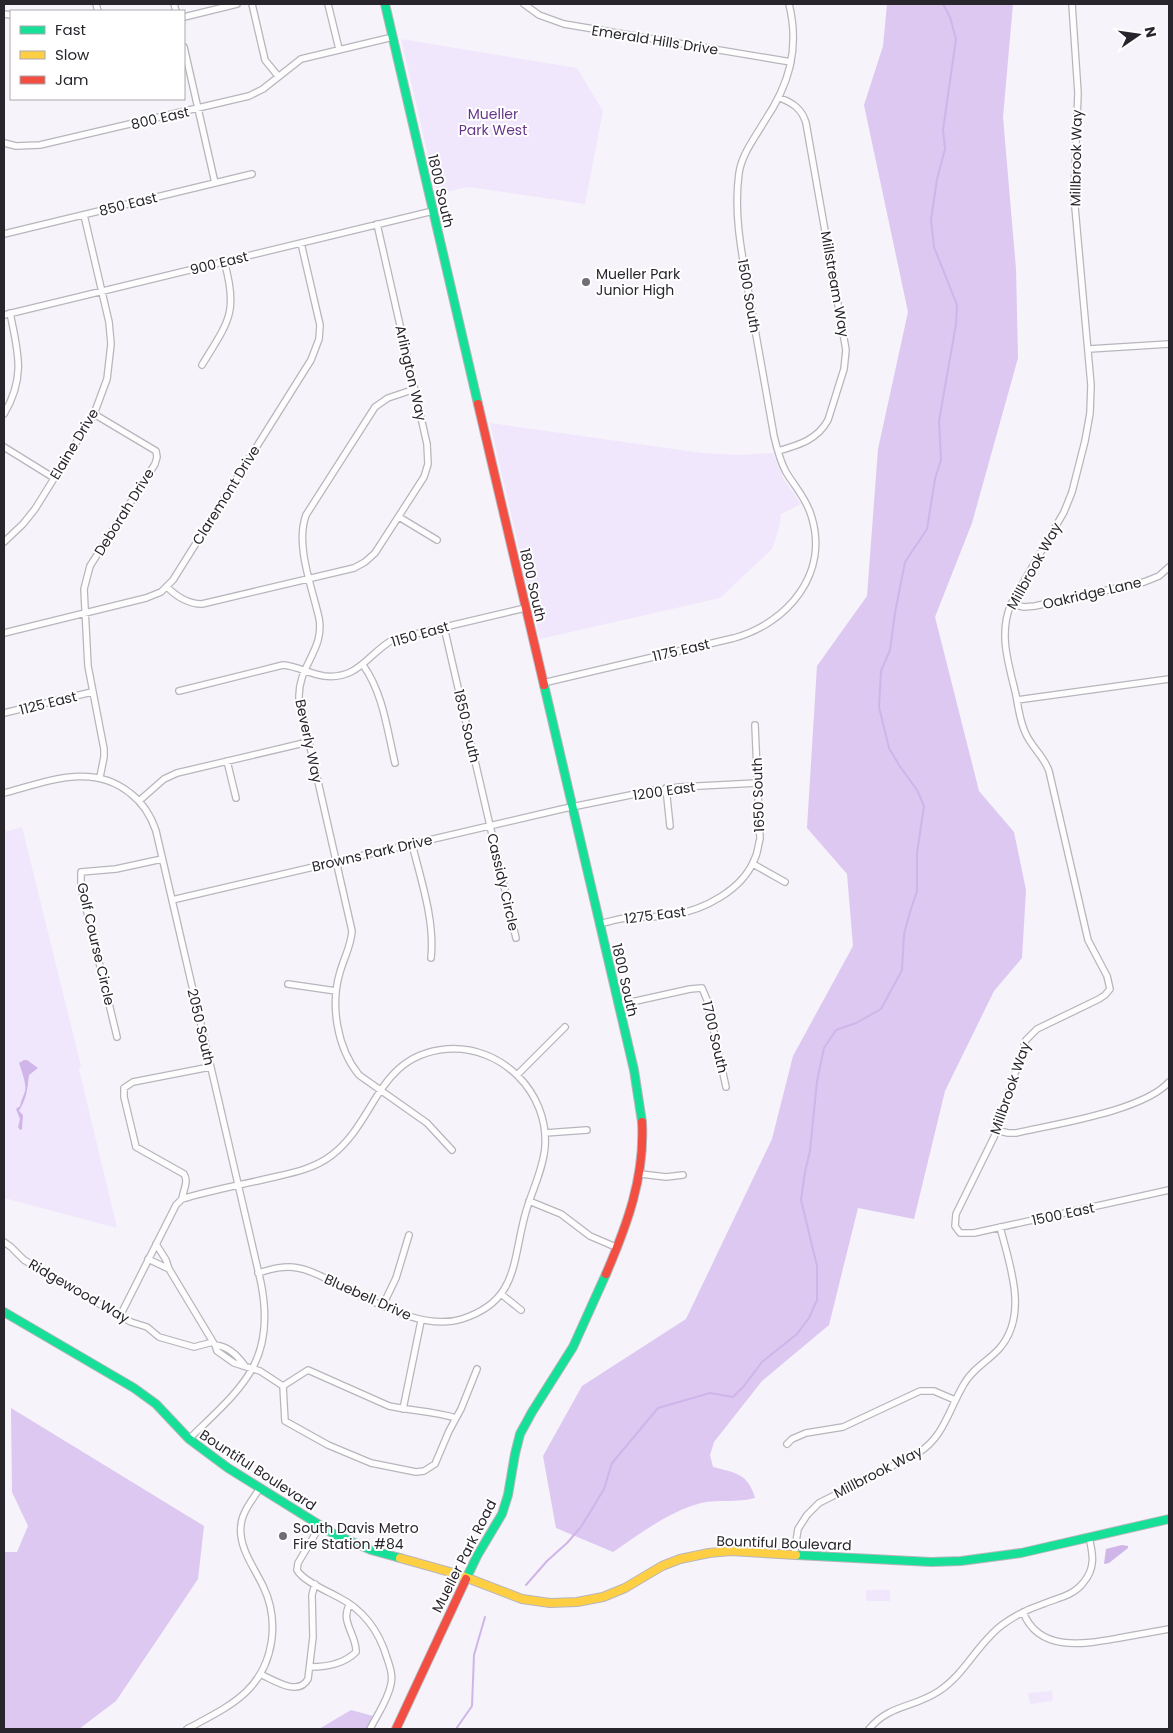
<svg xmlns="http://www.w3.org/2000/svg" width="1173" height="1733" font-family="Poppins,sans-serif">
<rect width="100%" height="100%" fill="#f6f3fa"/>
<path fill="#f1e7fc" d="M401,39L577,68L603,111L585,204L468,187L437,194Z
M490,423L702,453L739,455L773,453L783,478L801,504L781,514L779,528L772,549L720,598L540,639Z
M22,827L81,1066L79,1069L117,1228L4,1198V832Z
M866,1590H890V1601H866Z
M1052,1691L1053,1701L1030,1704L1028,1693Z"/>
<path fill="#ddc8f2" d="M887,4H1013L1003,117L1016,269L1018,358L972,523L935,617L979,791L1014,832L1026,890L1022,958L994,991L945,1091L914,1219L858,1208L829,1325L762,1381L714,1442L710,1455L713,1467C735,1473 748,1473 755,1498C737,1503 719,1499 701,1503C668,1512 641,1533 613,1552L556,1528L543,1456L582,1386L686,1319L772,1139L793,1056L853,946L847,874L807,828L817,666L867,596L878,449L908,312L864,105L883,46Z
M11,1408L204,1526L198,1579L116,1701L79,1729H4V1552H17L28,1526L12,1492Z
M351,1710L373,1716L369,1729H319Z"/>
<path fill="#cfb5e8" d="M24,1060H27L38,1068L29,1075C27,1091 27,1097 19,1111L23,1115L22,1129L20,1130L18,1127L20,1119L16,1109L20,1106C21,1100 24,1095 25,1091C27,1085 21,1069 19,1063Z
M1122,1545L1128,1546V1548L1109,1563L1104,1564L1106,1549Z"/>
<g fill="none" stroke-linecap="round" stroke-linejoin="round">
<path stroke="#cfb5e8" stroke-width="2" d="M526,1585L547,1561L567,1543L581,1527L604,1489L612,1463L658,1408L710,1393L733,1397L744,1386L762,1362L797,1334L809,1318L817,1300V1266L801,1200L805,1172L810,1151L817,1081L824,1048L836,1030L856,1023L881,1009L902,970L904,934L910,912L917,891V853L924,806L917,790L899,765L889,748L879,707L881,671L890,650L895,613L905,562L927,529L935,479L941,460L939,421L956,324L957,305L934,247L931,220L937,179L945,149L943,130L956,39L950,17L943,4
M456,1729L472,1706L474,1655L485,1617"/>
<g stroke="#b8b5bc" stroke-width="8">
<path id="street" d="M96,4L98,11
M174,4L176,11
M252,4L265,60L278,76
M328,4L339,49
M524,4L539,15L564,24L791,62
M1072,4L1078,93L1074,196L1091,385L1090,413L1085,441L1072,492L1064,512L1011,604C998,634 1009,665 1016,695C1018,707 1020,721 1025,732C1031,747 1044,756 1049,771L1088,940L1107,976L1110,989L1105,995L1099,999L1037,1029L1026,1040L994,1137L956,1214L955,1226L960,1233H974L1169,1190
M4,14L11,15
M184,17L237,4
M184,47L215,183
M4,143L16,146L40,145L249,96L263,89L301,59L393,37
M4,234L252,174
M4,315L433,211
M1089,349L1169,344
M202,365C228,322 239,313 224,261
M415,389L388,398L375,407L306,515C295,545 312,587 319,618C325,650 298,665 299,698L352,931C351,946 344,958 340,972C330,1005 337,1048 359,1075L427,1123L452,1150
M4,414C26,377 18,352 10,313
M94,414L156,451L157,457L155,464L90,566L84,589L88,666L104,749V757L100,777
M4,447L54,478
M778,451C799,445 817,440 828,420L844,369L846,350L806,123C802,109 793,103 780,98
M399,517L437,540
M4,542L23,524L35,509L94,414L107,379L111,344L109,322L84,215
M167,587C177,597 188,604 202,604L354,568L365,562L375,553L424,477L428,464L427,444L377,224
M1011,604L1024,607L1035,606L1144,582L1159,576L1169,567
M444,627L516,938
M4,633L146,598L161,592L173,580L311,360L319,339L320,325L301,243
M363,665C383,693 387,729 395,763
M543,683L734,638C788,623 830,573 811,515C806,498 795,487 786,472C780,461 777,449 774,436C766,391 758,346 750,301C743,259 733,217 739,173C742,154 754,139 764,122C789,85 800,49 789,4
M179,691L283,665C297,666 310,674 324,676C359,680 368,653 394,639L525,608
M1017,700L1169,679
M4,713L92,692
M227,761L236,798
M666,788L670,826
M4,793C46,782 92,762 130,793C143,803 151,816 156,831L261,1283C277,1363 240,1389 189,1439
M139,801L164,779L177,773L308,742
M412,844C421,880 435,921 431,958
M753,864L785,882
M172,900L562,809L650,791L680,787L757,783
M599,924C608,922 617,919 626,918C641,916 657,918 672,915C704,910 743,890 755,858C758,852 758,845 760,839L755,725
M288,984L336,991
M618,1005L690,989L702,988L707,1000L726,1087
M117,1037L81,887V872L116,869L162,859
M517,1075L565,1027
M996,1130L1008,1133H1016C1055,1124 1143,1111 1169,1082
M545,1133L587,1130
M641,1174L666,1177L683,1175
M182,1199C211,1190 241,1185 270,1178C292,1173 314,1169 332,1155C377,1120 377,1055 447,1049C501,1045 549,1092 545,1147C543,1171 531,1192 525,1215C512,1263 518,1301 462,1319C421,1332 368,1298 331,1281C321,1276 310,1270 298,1268C285,1265 271,1269 258,1273
M529,1201L561,1214L590,1236L618,1248
M4,1242L11,1247L24,1260L120,1316L131,1322L147,1327L159,1337L194,1347L213,1342L215,1345C228,1346 238,1356 245,1366
M156,1244L166,1260L169,1269L213,1342
M148,1259L169,1269
M501,1294L521,1310
M383,1305L396,1278L409,1235
M120,1316L176,1205L182,1199C183,1190 189,1182 184,1174L136,1147L124,1097V1088L133,1082L210,1067
M215,1345L217,1351L234,1363L260,1371L283,1386
M283,1386L285,1421L328,1445L371,1463L416,1472L424,1471L435,1464L449,1431L461,1409L477,1369
M283,1386L308,1370L389,1406C412,1411 434,1411 456,1418
M403,1409L421,1321
M787,1444L792,1439L806,1433L843,1427L920,1391H934L955,1400
M320,1526L298,1563L297,1570C303,1581 327,1591 338,1597C364,1610 379,1631 387,1658C390,1667 393,1675 391,1684C388,1700 377,1715 370,1729
M794,1555L798,1529L807,1515L819,1503L918,1453C944,1437 949,1409 964,1384C972,1369 988,1361 999,1349C1029,1315 1010,1266 1000,1227
M1023,1612C1039,1653 1085,1644 1119,1638C1136,1635 1153,1632 1169,1629
M310,1667C326,1667 344,1664 356,1652C357,1635 339,1621 350,1604
M260,1674C274,1680 298,1697 308,1679L313,1637L312,1595L315,1584
M187,1729C207,1718 229,1708 246,1692C274,1665 280,1621 263,1586C254,1567 238,1547 241,1525C242,1512 253,1499 260,1488
M869,1729C890,1704 914,1708 939,1691C965,1674 977,1644 1002,1625C1014,1616 1028,1609 1043,1604C1057,1598 1073,1596 1083,1583C1096,1568 1093,1554 1089,1537"/>
</g>
<g stroke="#b8b5bc" stroke-width="10">
<path id="fast" d="M385,4L478,404
M544,685L634,1070L642,1122
M4,1312L134,1388L156,1404L189,1439L228,1468L334,1534L371,1550L400,1558
M796,1555L931,1562L961,1561L1021,1553L1169,1519
M466,1579L477,1556L502,1514L508,1495L515,1454L520,1434L532,1412L573,1347L606,1274"/>
</g>
<g stroke="#b8b5bc" stroke-width="10">
<path id="slow" d="M400,1558L457,1574L522,1599L550,1603L577,1602L603,1597L625,1588L662,1566L680,1559L709,1553L731,1551L796,1555"/>
</g>
<g stroke="#b8b5bc" stroke-width="10">
<path id="jam" d="M478,404L544,685
M606,1274C627,1225 645,1177 642,1122
M396,1729L466,1579"/>
</g>
<use href="#street" stroke="#fefdfe" stroke-width="5.5"/>
<use href="#fast" stroke="#16e098" stroke-width="8"/>
<use href="#slow" stroke="#ffcf43" stroke-width="8"/>
<use href="#jam" stroke="#f24e42" stroke-width="8"/>
</g>
<g fill="#716d75" stroke="#fff" stroke-width="2">
<circle cx="586" cy="282" r="5"/>
<circle cx="283" cy="1536" r="5"/>
</g>
<g text-anchor="middle" stroke-width="4" stroke-linejoin="round" paint-order="stroke">
<g font-size="14" fill="#29252d" stroke="#fff">
<text transform="translate(655 40) rotate(9)" y="5">Emerald Hills Drive</text>
<text transform="translate(160 118) rotate(-13)" y="5">800 East</text>
<text transform="translate(1076 158) rotate(-89)" y="5">Millbrook Way</text>
<text transform="translate(441 191) rotate(77)" y="5">1800 South</text>
<text transform="translate(128 204) rotate(-14)" y="5">850 East</text>
<text transform="translate(219 263) rotate(-14)" y="5">900 East</text>
<text transform="translate(835 284) rotate(80)" y="5">Millstream Way</text>
<text transform="translate(749 296) rotate(80)" y="5">1500 South</text>
<text transform="translate(411 373) rotate(77)" y="5">Arlington Way</text>
<text transform="translate(74 444) rotate(-59)" y="5">Elaine Drive</text>
<text transform="translate(226 495) rotate(-58)" y="5">Claremont Drive</text>
<text transform="translate(124 512) rotate(-58)" y="5">Deborah Drive</text>
<text transform="translate(1034 566) rotate(-61)" y="5">Millbrook Way</text>
<text transform="translate(533 585) rotate(77)" y="5">1800 South</text>
<text transform="translate(1092 593) rotate(-13)" y="5">Oakridge Lane</text>
<text transform="translate(420 634) rotate(-16)" y="5">1150 East</text>
<text transform="translate(681 650) rotate(-13)" y="5">1175 East</text>
<text transform="translate(48 703) rotate(-14)" y="5">1125 East</text>
<text transform="translate(467 726) rotate(77)" y="5">1850 South</text>
<text transform="translate(309 741) rotate(78)" y="5">Beverly Way</text>
<text transform="translate(664 791) rotate(-8)" y="5">1200 East</text>
<text transform="translate(758 795) rotate(-92)" y="5">1650 South</text>
<text transform="translate(372 853) rotate(-13)" y="5">Browns Park Drive</text>
<text transform="translate(503 882) rotate(77)" y="5">Cassidy Circle</text>
<text transform="translate(655 915) rotate(-7)" y="5">1275 East</text>
<text transform="translate(96 944) rotate(77)" y="5">Golf Course Circle</text>
<text transform="translate(625 980) rotate(77)" y="5">1800 South</text>
<text transform="translate(201 1027) rotate(77)" y="5">2050 South</text>
<text transform="translate(715 1037) rotate(77)" y="5">1700 South</text>
<text transform="translate(1010 1088) rotate(-71)" y="5">Millbrook Way</text>
<text transform="translate(1063 1214) rotate(-12)" y="5">1500 East</text>
<text transform="translate(79 1291) rotate(30)" y="5">Ridgewood Way</text>
<text transform="translate(368 1297) rotate(24)" y="5">Bluebell Drive</text>
<text transform="translate(258 1470) rotate(33)" y="5">Bountiful Boulevard</text>
<text transform="translate(878 1472) rotate(-27)" y="5">Millbrook Way</text>
<text transform="translate(784 1543) rotate(2)" y="5">Bountiful Boulevard</text>
<text transform="translate(464 1556) rotate(-63)" y="5">Mueller Park Road</text>
</g>
<g font-size="14" fill="#65378a" stroke="#fff">
<text x="493" y="119">Mueller<tspan x="493" dy="16">Park West</tspan></text>
</g>
<g font-size="14" fill="#29252d" stroke="#fff" text-anchor="start">
<text x="596" y="279">Mueller Park<tspan x="596" dy="16">Junior High</tspan></text>
<text x="293" y="1533">South Davis Metro<tspan x="293" dy="16">Fire Station #84</tspan></text>
</g>
</g>
<rect width="1173" height="1733" fill="none" stroke="#29252d" stroke-width="10"/>
<rect x="10" y="10" width="175" height="90" fill="#ffffff" stroke="#a9a8ab"/>
<rect x="20" y="26" width="25" height="8" fill="#16e098" stroke="#a9a8ab"/>
<text x="55" y="35" font-size="15" fill="#29252d">Fast</text>
<rect x="20" y="51" width="25" height="8" fill="#ffcf43" stroke="#a9a8ab"/>
<text x="55" y="60" font-size="15" fill="#29252d">Slow</text>
<rect x="20" y="76" width="25" height="8" fill="#f24e42" stroke="#a9a8ab"/>
<text x="55" y="85" font-size="15" fill="#29252d">Jam</text>
<g transform="translate(1138 35) rotate(77)" stroke="#ffffff" stroke-width="4" paint-order="stroke">
<path d="M0-4L9 19L0 12L-9 19Z" fill="#29252d"/>
<text y="-8" font-size="14" font-weight="bold" text-anchor="middle" fill="#29252d">N</text>
</g>
</svg>
